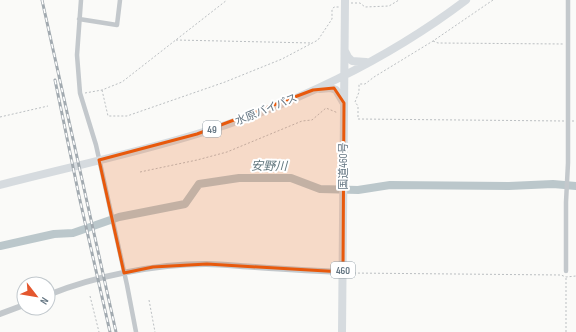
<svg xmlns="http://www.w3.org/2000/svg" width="576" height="332" font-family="'Sofia Sans Condensed','Noto Sans JP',sans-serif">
<rect width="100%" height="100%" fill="#fafaf8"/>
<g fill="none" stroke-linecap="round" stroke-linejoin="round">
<path stroke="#bbc7cb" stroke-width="8" d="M0,246L54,234L73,233L119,217L185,204L199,184L239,178H291L320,189L358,190L390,185L509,186L553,184L576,186"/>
<path stroke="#bbbfc2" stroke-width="1" stroke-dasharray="2 2" stroke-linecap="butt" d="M493,0L433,41L374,77L365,84H359V92L355,102L358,106V119L564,121
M351,3H360L365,7L389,6L399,0
M176,40L312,43
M433,41L438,43L563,44
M102,90L108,116H127L225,82L282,59L318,40L332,19V10L334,7H339
M85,93L102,90L122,82L227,0
M0,117L48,106
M572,121H576
M140,172L197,160L227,152L302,121L312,120L326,108L338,113
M350,273L561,275L566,277L576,276
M90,296L99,332
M149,300L155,332
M566,332V277"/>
<path stroke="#c3c8cc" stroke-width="4.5" d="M81,0L77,55L80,93L96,145L127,285L136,332
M79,19L117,25L120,0
M566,271V202L568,163V0"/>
<path stroke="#c3c8cc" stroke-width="6" d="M48,295C95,276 155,264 206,264C222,264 238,266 255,267C284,269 314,271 343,272
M0,314L24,305"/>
<path stroke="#d6dbdf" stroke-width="8" d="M345,51L348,57L352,61L366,62
M320,89L331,88L336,90L343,102
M0,185C65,168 132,154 197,134C291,106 387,60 466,0
M342,332L345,0"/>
<g stroke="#a2aab0" stroke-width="3">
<path id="rail" d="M42,0L116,332
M55,80L79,196L110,332"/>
</g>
<use href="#rail" stroke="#fff" stroke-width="1.5" stroke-dasharray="4.5" stroke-linecap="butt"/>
</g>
<path fill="#e8590c" fill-opacity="0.2" stroke="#e8590c" stroke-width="3" stroke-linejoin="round" d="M334,88L344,103L343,272L207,264L153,267L124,273L99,160L197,134L313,90Z"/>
<g text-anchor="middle" stroke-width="4" stroke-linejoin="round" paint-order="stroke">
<g fill="#fff" stroke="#939fa8" stroke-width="1">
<rect x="203" y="121" width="18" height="16" rx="3"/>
<rect x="331" y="262" width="24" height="16" rx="3"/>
</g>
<g font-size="10" font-weight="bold" fill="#657683">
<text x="212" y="133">49</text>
<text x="343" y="274">460</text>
</g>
<g font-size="11" fill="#657683" stroke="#fff">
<text transform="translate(266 109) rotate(-22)" y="4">水原バイパス</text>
<text transform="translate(343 166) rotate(-90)" y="4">国道460号</text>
</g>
<g font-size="12" font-style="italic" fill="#60757c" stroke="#fff">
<text transform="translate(269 166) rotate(1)" y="4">安野川</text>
</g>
</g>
<g transform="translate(36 296) rotate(121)"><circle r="19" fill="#ffffff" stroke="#c1c8cd"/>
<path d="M0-3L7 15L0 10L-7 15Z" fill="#e4572e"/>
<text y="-6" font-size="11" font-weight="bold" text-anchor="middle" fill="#657683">N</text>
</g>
</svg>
